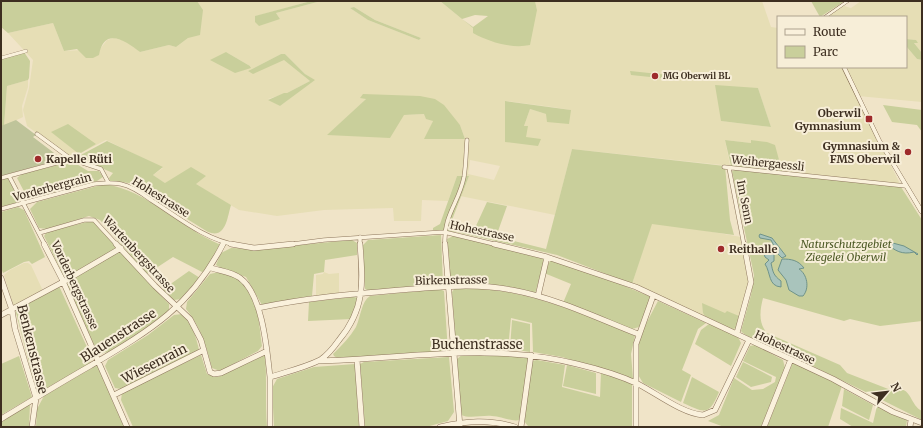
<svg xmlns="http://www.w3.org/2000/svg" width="923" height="428" font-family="Merriweather,serif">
<rect width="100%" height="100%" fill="#f0e4c8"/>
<path fill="#e6deb5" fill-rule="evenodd" d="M197,1H311L256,16L280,19L276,13L321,1H440L473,28V33L537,10L535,1H762L771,27L778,28V67H843L900,184L572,149L555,215L460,196L469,176H457L448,201L422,200L421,221H394L393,208L324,210L277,216L239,210L195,184L165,183L153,175L163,168L106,140L71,158L27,126L23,110L29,88L33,60L8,33L53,23L64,51L100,49L107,40L114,38L126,41L140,52L169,45L176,47L188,38ZM354,7L375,20L421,38L419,40L368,20L350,8ZM226,52L250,66L251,67L237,72ZM281,54H285L305,74L314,80L280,106L268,99L287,93L310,81L284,59L248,71ZM758,88L771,127L721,121ZM366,99L453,118L460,125L465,139H425L433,121L425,114L404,115L328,135ZM506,101L552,107L571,110L546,114L530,109L524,126L526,137ZM725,140L751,143V140L770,144L730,165ZM470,160L500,166L494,180L468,174Z
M861,1H922V53L914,43L916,40L906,39V17H825L841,5L851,8Z
M906,46L917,59L922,60V102L858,96L844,67H906Z
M28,80V87L22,106L23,117L4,126L7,86Z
M651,223L690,228L741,237L750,287L737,333L632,284Z
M24,263H28L31,265L43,291L14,307L4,275L10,270Z
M324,272L329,274L339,273V294L316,297V275L323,274Z"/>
<path fill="#c9cf9b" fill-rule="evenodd" d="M1,1H197L203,10L200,35L188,38L176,47L169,45L140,52C126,41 104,26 99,55L93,58H86L77,49L64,51L53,23L8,33L1,27Z
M311,1H321L276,13L280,19L259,26L255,22V16Z
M440,1H535L537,10L530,45C512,49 489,42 473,33V28ZM475,15L488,16L473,27L462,19Z
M811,1H845L820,17Z
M354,7L375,20L421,38L419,40L368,20L350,8Z
M906,39L916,40L918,43H914L922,53V60L917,59L906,46Z
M24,52L30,61L29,78L28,80L7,86L4,126H1V59Z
M226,52L250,66L251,68L235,73L210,60Z
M281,54H285L305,74L315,80L280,106L268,100L284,93H287L310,81L284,60L253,74L248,71Z
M630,71L678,76L679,80L631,75Z
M715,85L758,88L771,127L721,121Z
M363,94L420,96L435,99L444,105L460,125L465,139H424L433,121L426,119L424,114L404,115L390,138L327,135L366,99L360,98Z
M505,101L571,110L569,124L547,122L546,114L530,109L524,126H528L526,137L541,139L538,146L505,142Z
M883,105L922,110V132L917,125L892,122Z
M68,124L96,144L79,154L51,132Z
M725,140L751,143V140L767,142L775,145L782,171L731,166Z
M107,141L163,167L153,175L165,183L191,167L206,176L196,184L231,205C227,218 226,239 208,232L129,183L110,181L109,178L113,173L78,158L77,157Z
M572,149L725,166L730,220L734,235L652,224L632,284L557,255L456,232L433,230V228L440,224L457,176H469L450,225L546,249Z
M70,162L75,163L88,171H99L103,177L97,181L28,199L17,178L22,174Z
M738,169L901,187L922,220V321L880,326L850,319L844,321L763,298C760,310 758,323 767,333L840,365L847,373L896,392L897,389C912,388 910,405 922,411V420C873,395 823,371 773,347C765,343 745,337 741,331L751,295L754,275L732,171Z
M8,177L19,202L1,207V179Z
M105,184C149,191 180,228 221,245L204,273L173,257L147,274L100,220L89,216L47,229L39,228L30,209L37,202Z
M487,202L507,206L497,234L475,228Z
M18,207L24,210L45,257L32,264L29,261L24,262L3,273L1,268V212Z
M91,221L95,223L118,248L67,277L64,276L44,236L47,232Z
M441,235L443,284L440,286L370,291L365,289L363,245L368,240Z
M453,236L545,257L535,294L451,284L447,239Z
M352,240L357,243V255L325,260L324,272L314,274L312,296L262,305L246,277L221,268L216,265L221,253L231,248L258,249Z
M119,251L169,304V310L159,322L108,352L98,354L67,284L69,280Z
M550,261H554L605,278L651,297L639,327L632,329L563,303L571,284L544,273Z
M189,271L200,278L182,299L174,300L162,290Z
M219,272C227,275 238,277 244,284C259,299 259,327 262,346L258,351L220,371L212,368C206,346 201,327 186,309L187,302L210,274Z
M59,286L92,358L89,364L45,389L38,388L33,378L15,309Z
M455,288C518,286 578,311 635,336L631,354L633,379L562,357L533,352L532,323L511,318L508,349L458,350L456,348L452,292Z
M440,289L444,291L448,352L337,358L334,356L333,354C342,345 350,337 356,327C361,316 361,302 370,296Z
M353,297L359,298L352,319L308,321L309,302Z
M658,301L706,323L698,329L682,370L691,375L681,402L643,383L637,373L639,337Z
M702,303L725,313L727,311L739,316L737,328L732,329L705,316L703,313Z
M182,314C192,324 196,336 199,350L121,389L115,388L105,366L108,360L148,335L174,315Z
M512,320L530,324V352L510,349Z
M709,324L738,337L741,343L731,366L695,344L701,330Z
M755,345L783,360L785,368L761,427H724L708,421L719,415L734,378L752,390L763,389L775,382L776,377L743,361L750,346Z
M265,354C267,378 265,403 267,427H133L121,400L122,393L201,355L207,374L218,377Z
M496,354L529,356L520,420C510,422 502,416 492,416C482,415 470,419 461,415L457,359L462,355Z
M19,356L32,397L1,415V364Z
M449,357L454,412L448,421L426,427H365L360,364L364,362Z
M537,360L565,365L562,387L600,397L601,372L632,384V427L528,426L524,421L532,361Z
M743,362L772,377L771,382L751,387L736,377Z
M793,362L842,386L828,427H767Z
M355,364L359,427H274L272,388L277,379L314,367Z
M97,365L124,427H36L37,409L44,396Z
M567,365L596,373V394L563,386Z
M692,377L719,392C709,416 705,413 683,403Z
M844,389L873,405L869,420L842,406Z
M30,404L29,427H1V422Z
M877,406L907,420L906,427H853L840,419L841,408L873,423Z"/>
<path fill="#bfc49a" d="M16,120L36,135L33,137L62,159L1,176V126Z"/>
<path fill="#a9c4bc" stroke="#6f938a" d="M760,234L772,238L786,256L782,258L778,254L771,240L760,238L759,236Z
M889,242L904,246L918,254L917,255L914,252C902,255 895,251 886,243Z
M764,245L768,246L774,255V261L771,263C773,272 773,275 781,281V287C768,286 771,273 765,264L769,260L765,257L762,246Z
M782,259C791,259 798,260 804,268L799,269C807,274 810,288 803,296H799L789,290L786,280L778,270Z"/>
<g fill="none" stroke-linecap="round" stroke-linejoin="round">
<g stroke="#8d765c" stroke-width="3.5">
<path id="minor-far2" d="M1,58L26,51"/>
</g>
<g stroke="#8d765c" stroke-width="4.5">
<path id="minor-far1" d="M37,134L71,159L101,169L108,182
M724,167L906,186
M729,168L744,245
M9,176L45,245
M1,178L71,159
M1,209L94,184C103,183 112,182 121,184C131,186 143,194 151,200C178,217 205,240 237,245
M39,233L84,220H94L117,245
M360,237V245
M223,245L224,243
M285,245L324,240L444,232L498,245
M445,245C443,215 459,203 464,177C466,165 466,152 467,140"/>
</g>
<g stroke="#8d765c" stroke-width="6">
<path id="minor" d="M44,244L62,279L127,427
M116,244L155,286L190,319L201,340L210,372L214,374L221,373L267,351
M231,244L254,248L293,244
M445,244L460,427
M494,244L547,257L636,287L833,379L893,412L922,423
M211,268C221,271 232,272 240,278C263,295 267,351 270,377
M1,278L12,310L15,329L36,398L32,427
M538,296L547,257
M258,308C305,298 352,294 400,290C437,287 475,283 512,290C556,298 597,318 638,334
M1,315L63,282L121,248
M737,333L751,282L744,244
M357,360L362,427
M318,361C404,359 492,342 577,364C598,369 619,375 638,384C656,393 683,414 703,415L715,410L749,340
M114,395L204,350
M1,419C31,401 60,383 90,366C149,331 191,307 223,244
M270,427V377C286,372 304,368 320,360C328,355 334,347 339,340C365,309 363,283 360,244
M440,427C466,421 489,419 515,427
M521,427L531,355
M636,427V344L653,296
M764,427L791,359
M910,427L911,420"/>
</g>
<g stroke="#8d765c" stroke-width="1">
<path id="tertiary" d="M846,1H850L827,17H823Z
M842,67H846L881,140L922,208V214L920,213L877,140Z"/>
</g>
<use href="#minor-far2" stroke="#faf1dc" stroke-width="3"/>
<use href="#minor-far1" stroke="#faf1dc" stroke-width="3.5"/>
<use href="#minor" stroke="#faf1dc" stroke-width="5"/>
<use href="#tertiary" fill="#faf1dc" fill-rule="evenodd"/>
</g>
<g fill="#9e2a2b" stroke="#f7eed8" stroke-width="1.5">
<circle cx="655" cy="76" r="4"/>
<rect x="865" y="115" width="8" height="8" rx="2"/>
<circle cx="908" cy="152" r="4"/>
<circle cx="38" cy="159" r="4"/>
<circle cx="721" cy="249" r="4"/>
</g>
<g text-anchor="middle" stroke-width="4" stroke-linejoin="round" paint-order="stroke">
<g font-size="9" font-weight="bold" fill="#3d2e20" stroke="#f7eed8" text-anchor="start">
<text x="663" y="79">MG Oberwil BL</text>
</g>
<g font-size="11" font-weight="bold" fill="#3d2e20" stroke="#f7eed8" text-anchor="end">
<text x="861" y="117">Oberwil<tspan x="861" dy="13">Gymnasium</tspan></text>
<text x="900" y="150">Gymnasium &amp;<tspan x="900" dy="13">FMS Oberwil</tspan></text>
<text x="46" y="163" text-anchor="start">Kapelle Rüti</text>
<text x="729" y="253" text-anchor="start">Reithalle</text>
</g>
<g font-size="11" fill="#3d2e20" stroke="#f7eed8">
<text transform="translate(768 163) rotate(6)" y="4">Weihergaessli</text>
<text transform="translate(52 187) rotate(-15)" y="4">Vorderbergrain</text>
<text transform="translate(161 197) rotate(32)" y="4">Hohestrasse</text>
<text transform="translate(745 202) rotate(79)" y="4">Im Senn</text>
<text transform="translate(482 231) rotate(12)" y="4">Hohestrasse</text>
<text transform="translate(139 254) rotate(47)" y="4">Wartenbergstrasse</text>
<text transform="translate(451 280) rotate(-1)" y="4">Birkenstrasse</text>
<text transform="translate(75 285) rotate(65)" y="4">Vorderbergstrasse</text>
<text transform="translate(785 347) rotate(25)" y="4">Hohestrasse</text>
</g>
<g font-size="11" font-style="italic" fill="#4d5a26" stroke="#f7eed8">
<text x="846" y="248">Naturschutzgebiet<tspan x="846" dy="13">Ziegelei Oberwil</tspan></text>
</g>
<g font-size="13" fill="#3d2e20" stroke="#f7eed8">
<text transform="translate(118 335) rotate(-33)" y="5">Blauenstrasse</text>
<text x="477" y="349">Buchenstrasse</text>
<text transform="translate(33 349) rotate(76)" y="5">Benkenstrasse</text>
<text transform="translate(154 363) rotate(-27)" y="5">Wiesenrain</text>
</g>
</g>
<rect width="923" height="428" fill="none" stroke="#3d2e20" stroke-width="4"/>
<rect x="777" y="16" width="130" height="52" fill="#f7eed8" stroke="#ada18e"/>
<rect x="785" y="29" width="20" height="6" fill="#faf1dc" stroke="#ada18e"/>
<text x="813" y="36" font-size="12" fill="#3d2e20">Route</text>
<rect x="785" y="46" width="20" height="12" fill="#c9cf9b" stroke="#ada18e"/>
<text x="813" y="56" font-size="12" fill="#3d2e20">Parc</text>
<g transform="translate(887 392) rotate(62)" stroke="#f7eed8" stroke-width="3" paint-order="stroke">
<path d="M0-3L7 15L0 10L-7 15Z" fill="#3d2e20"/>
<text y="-6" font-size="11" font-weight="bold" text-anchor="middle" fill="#3d2e20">N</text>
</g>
</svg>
